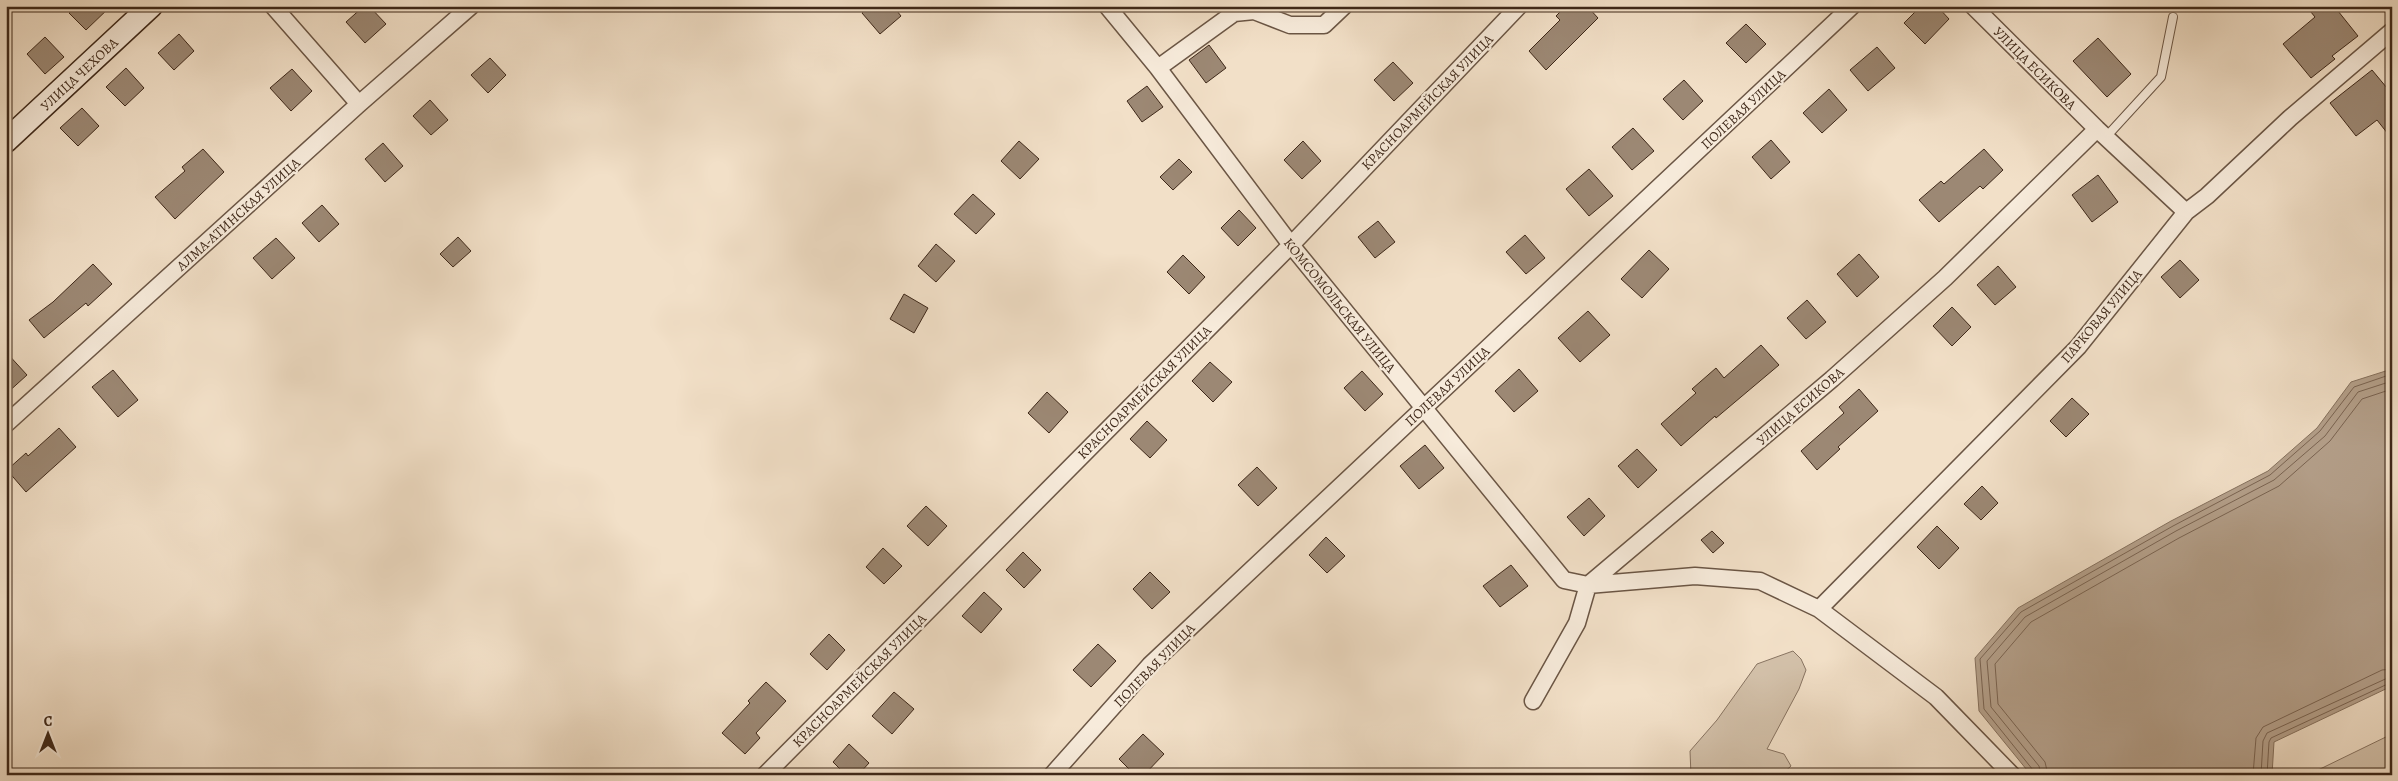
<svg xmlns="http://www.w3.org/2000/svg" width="2398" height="781" font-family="Alegreya,serif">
<rect width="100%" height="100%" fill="#f2e0c8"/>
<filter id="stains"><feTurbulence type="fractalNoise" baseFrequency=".004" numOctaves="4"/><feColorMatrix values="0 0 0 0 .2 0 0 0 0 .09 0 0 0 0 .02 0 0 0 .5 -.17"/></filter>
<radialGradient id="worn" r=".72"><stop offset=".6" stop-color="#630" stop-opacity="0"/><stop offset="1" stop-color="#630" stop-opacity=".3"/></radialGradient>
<path fill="#d3c1aa" stroke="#887462" d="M1793,651L1801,659L1806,670L1799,689L1767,749L1784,754L1791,766L1781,775H1691L1690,751L1717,720L1757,664Z
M2392,734V775H2321L2318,770Z"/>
<path fill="#b5a18c" stroke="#85715e" d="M2392,369V686L2274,742L2272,775H2031L1979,711L1975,658L2018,608L2171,521L2268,471L2317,428L2351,382Z"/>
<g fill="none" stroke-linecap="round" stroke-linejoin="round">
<path stroke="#7a6452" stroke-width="1" d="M2034,775L2033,770L1984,709L1980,659L2021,612L2173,526L2270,475L2320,431L2354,387L2392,374
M2041,775L2039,766L1991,707L1987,661L2025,617L2176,531L2274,480L2325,436L2358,392L2392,381
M2048,775L2045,762L1998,704L1995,664L2031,622L2179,538L2279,486L2330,441L2362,399L2392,389
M2253,775L2256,738L2263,727L2382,670L2392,669
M2261,775L2263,741L2267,733L2392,676
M2267,775L2269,742L2271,738L2392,682"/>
</g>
<path fill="#9c8874" stroke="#3e2819" d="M77,6H111L86,30L69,13Z
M364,6H369L386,24L365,43L346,22Z
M869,6H893L901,16L880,34L862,13Z
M1566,6H1587L1598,18L1546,70L1529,51L1560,20L1556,16Z
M1921,6H1937L1949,19L1925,44L1904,23Z
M2306,6H2334L2358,36L2332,56L2335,59L2311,78L2283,44L2315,17Z
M1746,24L1766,44L1746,63L1726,43Z
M179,34L194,51L174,70L158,53Z
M45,37L64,57L45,74L27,54Z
M2098,38L2131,74L2107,97L2073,61Z
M1209,45L1226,68L1206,83L1189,60Z
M1877,47L1895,68L1868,91L1850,70Z
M490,58L506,75L488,93L471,75Z
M1393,62L1413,83L1394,101L1374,80Z
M126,68L144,88L125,106L106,87Z
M292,69L312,91L291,111L270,88Z
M2372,70L2392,94V139L2377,120L2356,136L2330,103Z
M1684,80L1703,101L1683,120L1663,99Z
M1147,86L1163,107L1142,122L1127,101Z
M1829,89L1847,110L1822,133L1803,113Z
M430,100L448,120L431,135L413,116Z
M82,108L99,126L78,146L60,128Z
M1633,128L1654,151L1632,170L1612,147Z
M1771,140L1790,162L1771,179L1752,157Z
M1019,141L1039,159L1020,179L1001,161Z
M1303,141L1321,161L1302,179L1284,160Z
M383,143L403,166L385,182L365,159Z
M203,149L224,172L175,219L155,197L185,171L182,167Z
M1984,149L2003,170L1983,189L1980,186L1939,222L1919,200L1941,181L1944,184Z
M1179,159L1192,172L1173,190L1160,177Z
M1589,169L1613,196L1589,216L1566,189Z
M2098,175L2118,202L2092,222L2072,195Z
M973,194L995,214L976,234L954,214Z
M322,205L339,224L319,242L302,223Z
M1239,210L1256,228L1238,246L1221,228Z
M1378,221L1395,242L1375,258L1358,237Z
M1525,235L1545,258L1526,274L1506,252Z
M458,237L471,251L453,267L440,254Z
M276,238L295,258L272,279L253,258Z
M936,244L955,261L936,282L918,266Z
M1649,250L1669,269L1642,298L1621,279Z
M1859,254L1879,277L1857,297L1837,274Z
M1183,255L1205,277L1189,294L1167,272Z
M2180,260L2199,280L2180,298L2161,277Z
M93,264L112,284L88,306L86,303L44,338L29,320L53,302Z
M1998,266L2016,287L1995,305L1977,285Z
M904,294L928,308L914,333L890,319Z
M1807,300L1826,322L1806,339L1787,318Z
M1952,307L1971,327L1952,346L1933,326Z
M1588,311L1610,335L1580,362L1558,338Z
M1761,345L1779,365L1716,418L1715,416L1681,446L1661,424L1696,393L1692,389L1716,368L1724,378Z
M6,352L27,375L6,394Z
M1210,362L1232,382L1213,402L1192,381Z
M1519,369L1538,391L1514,412L1495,391Z
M113,370L138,400L118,417L92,387Z
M1362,371L1383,394L1365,411L1344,388Z
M1859,389L1878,411L1838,447L1840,449L1817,470L1801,451L1844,413L1839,407Z
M1047,392L1068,412L1049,433L1028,413Z
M2072,398L2089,414L2066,437L2050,421Z
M1147,421L1167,440L1150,458L1130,439Z
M59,428L76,447L26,492L7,470L26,453L28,456Z
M1425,445L1444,468L1419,489L1400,466Z
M1637,449L1657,470L1638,488L1618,466Z
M1257,467L1277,488L1258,506L1238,485Z
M1982,486L1998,503L1981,520L1964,504Z
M1589,498L1605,516L1584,536L1567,517Z
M926,506L947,526L928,546L907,526Z
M1937,526L1959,548L1939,569L1917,547Z
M1712,531L1724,543L1713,553L1701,540Z
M1326,537L1345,556L1327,573L1309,555Z
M883,548L902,566L884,584L866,567Z
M1023,552L1041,570L1024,588L1006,570Z
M1511,565L1528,586L1500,607L1483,586Z
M1150,572L1170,592L1152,609L1133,589Z
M984,592L1002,609L981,633L962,616Z
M829,634L845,650L827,670L810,654Z
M1098,644L1116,661L1091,687L1073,670Z
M766,682L786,701L756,733L760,738L745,754L722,733L750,703L748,701Z
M894,692L914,709L892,734L872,716Z
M1143,734L1164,754L1144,775H1135L1119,759Z
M849,744L869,763L858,775H846L833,762Z"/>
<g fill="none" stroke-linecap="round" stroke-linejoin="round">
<g stroke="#6b5645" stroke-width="10">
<path id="lane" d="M2106,137L2161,77L2173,17"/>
</g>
<g stroke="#6b5645" stroke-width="19">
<path id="street" d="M273,6L359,104
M1107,6L1158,68L1291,245L1564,580L1588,585L1695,576L1760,581L1819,609L1936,697L2012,775
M1973,6L2097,129L2186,212
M1158,68L1234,13L1254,11L1290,25H1324L1344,6
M6,424L359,104L471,6
M1819,609L2078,347L2186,212L2207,196L2290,118L2392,31
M1533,701L1577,623L1588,585L1832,379L1945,278L2097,129
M765,775L1291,245L1519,6
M1052,775L1150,665L1852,6"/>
</g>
<g stroke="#3e2819" stroke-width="25">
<path id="secondary" d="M6,141L151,6"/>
</g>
<use href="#lane" stroke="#f7ebdb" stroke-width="8"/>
<use href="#street" stroke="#f7ebdb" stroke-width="16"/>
<use href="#secondary" stroke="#f7ebdb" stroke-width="22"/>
</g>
<g text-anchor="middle" stroke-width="4.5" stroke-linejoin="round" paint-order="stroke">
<g font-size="14" fill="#3e2819" stroke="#f7ebdb">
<text transform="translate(2035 68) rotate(45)" y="5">УЛИЦА ЕСИКОВА</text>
<text transform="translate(79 74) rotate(-43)" y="5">УЛИЦА ЧЕХОВА</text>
<text transform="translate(1427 102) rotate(-46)" y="5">КРАСНОАРМЕЙСКАЯ УЛИЦА</text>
<text transform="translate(1743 109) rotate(-43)" y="5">ПОЛЕВАЯ УЛИЦА</text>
<text transform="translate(238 214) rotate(-42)" y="5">АЛМА-АТИНСКАЯ УЛИЦА</text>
<text transform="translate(1340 305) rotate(51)" y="5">КОМСОМОЛЬСКАЯ УЛИЦА</text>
<text transform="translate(2101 316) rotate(-50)" y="5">ПАРКОВАЯ УЛИЦА</text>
<text transform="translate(1447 386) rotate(-43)" y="5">ПОЛЕВАЯ УЛИЦА</text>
<text transform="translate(1144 392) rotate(-45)" y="5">КРАСНОАРМЕЙСКАЯ УЛИЦА</text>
<text transform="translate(1800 406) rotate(-41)" y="5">УЛИЦА ЕСИКОВА</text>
<text transform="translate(1154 665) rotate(-46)" y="5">ПОЛЕВАЯ УЛИЦА</text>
<text transform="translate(859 680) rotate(-45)" y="5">КРАСНОАРМЕЙСКАЯ УЛИЦА</text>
</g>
</g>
<rect width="2398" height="781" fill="none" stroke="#f2e0c8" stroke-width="25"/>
<rect x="8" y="8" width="2383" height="766" fill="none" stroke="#3e2819" stroke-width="2.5"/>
<rect x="12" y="12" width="2373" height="756" fill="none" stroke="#3e2819"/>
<g transform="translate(48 734)" stroke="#f7ebdb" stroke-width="4" paint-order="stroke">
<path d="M0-4L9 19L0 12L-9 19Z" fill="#3e2819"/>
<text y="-8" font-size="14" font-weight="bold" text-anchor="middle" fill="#3e2819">С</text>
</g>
<rect width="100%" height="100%" filter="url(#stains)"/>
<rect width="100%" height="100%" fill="url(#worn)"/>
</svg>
